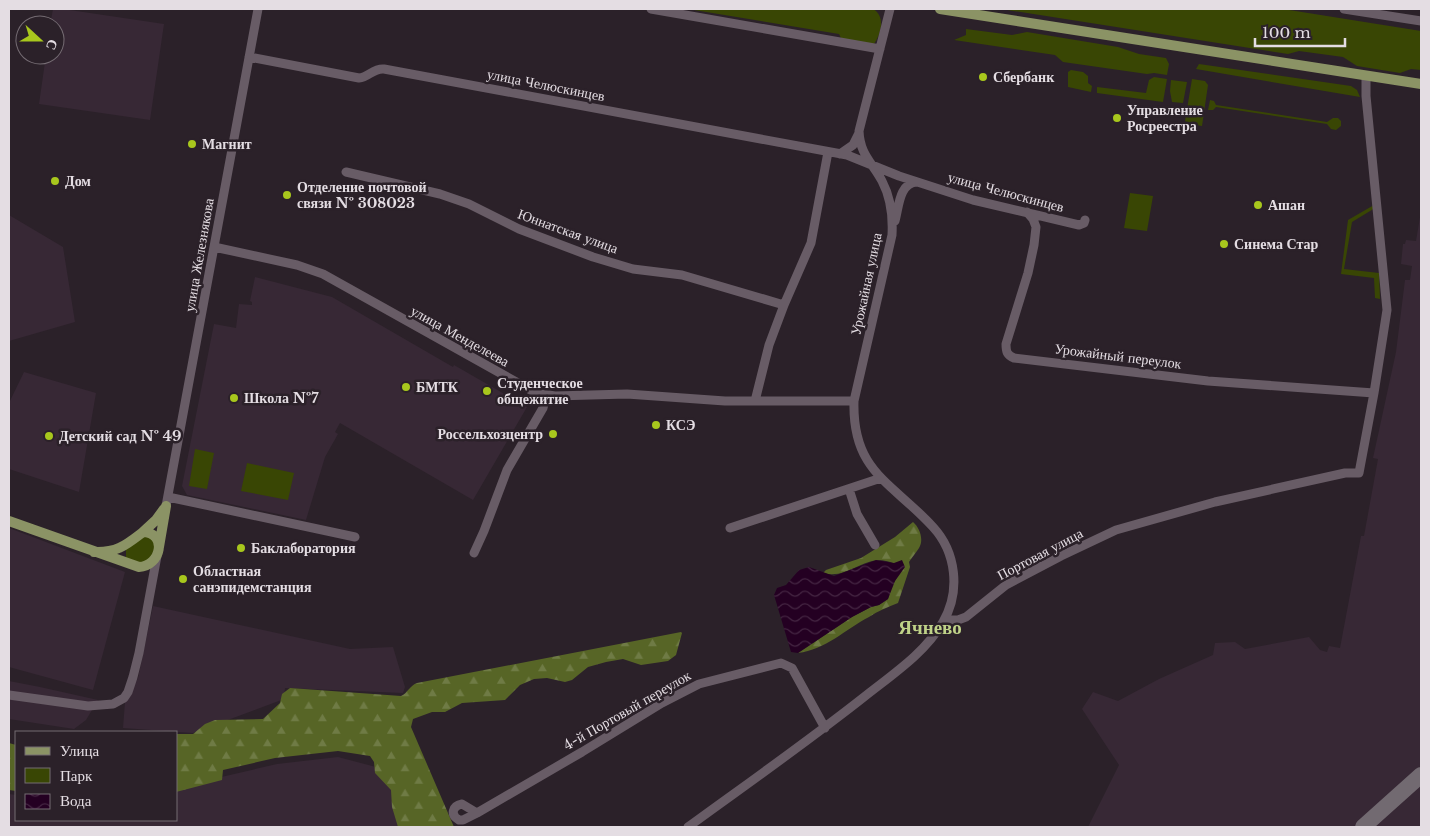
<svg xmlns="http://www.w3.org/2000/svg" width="1430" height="836" font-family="'Libre Baskerville',serif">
<defs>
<pattern id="forest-firs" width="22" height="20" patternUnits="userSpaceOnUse" patternTransform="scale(1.25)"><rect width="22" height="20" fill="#576526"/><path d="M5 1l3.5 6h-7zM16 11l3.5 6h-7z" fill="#6f7b45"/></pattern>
<pattern id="water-waves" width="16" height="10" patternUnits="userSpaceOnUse" patternTransform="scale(1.25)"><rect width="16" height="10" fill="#240022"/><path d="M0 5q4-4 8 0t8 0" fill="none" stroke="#442542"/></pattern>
</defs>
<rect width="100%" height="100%" fill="#2b2129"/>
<path fill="#372835" d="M53,9H63L164,24L150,120L39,104L46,55H55V25H50Z
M1421,211V827H1088L1119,765L1082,709L1093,692L1118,701L1159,679L1213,655L1215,643L1235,642L1245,649L1309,637L1320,650L1327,652L1329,646L1340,648L1361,536H1364L1378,459L1373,458L1396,352L1405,280H1410L1412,266L1401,264L1403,244H1405L1406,240L1416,241Z
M9,215L63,247L75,322L9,341Z
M255,277L332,297L453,367L454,365L527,407L473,500L340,423L335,432L338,434L325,457L306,520L187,495L182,486L214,324L236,328L239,304L252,305V302L250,301Z
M24,372L96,393L79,492L9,469V403Z
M9,528L125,572L93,690L9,667Z
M153,606L350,649L393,647L405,687L403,693L285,688L284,699L193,733L123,728L125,702L138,678Z
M9,681L40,687L98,700L86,720L74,729L9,719Z
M338,757L376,767L398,792L408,827H9V794L16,795V820H176V788L178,787L277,764Z"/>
<path fill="#394604" d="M688,9H873C886,16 881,34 874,44L842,40L839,34Z
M1001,9H1283L1421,31V70L1411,69L1400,73L1357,66L1343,57L1299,51L1288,54Z
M966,29L1012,35L1027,32L1118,47L1139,54L1166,58L1169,64L1167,75L1154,73L1147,74L1063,62L1055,55L954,40L966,35Z
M1199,64L1351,86L1357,90L1360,97L1196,69Z
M1071,70L1083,72L1088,76V83L1092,86L1091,92L1068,87V72Z
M1154,77L1167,79L1163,102L1097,93V87L1146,93L1149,80Z
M1192,79L1205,81L1208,85L1202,126L1188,124L1185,121Z
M1171,80L1187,82L1183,103L1172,102L1170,91Z
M1210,100L1214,101L1216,105L1327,122L1333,118H1338L1341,121V126L1336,130L1331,129L1327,124L1216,107L1213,110H1208Z
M1130,193L1153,196L1147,231L1124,228Z
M1374,205L1375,208L1352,222L1344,269L1379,273L1380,299L1375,298L1374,278L1341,274L1348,220Z
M195,449L214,453L207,489L189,486Z
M247,463L294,473L288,500L241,491Z
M144,535L152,537L155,547L150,560L139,563L126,558V549Z"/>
<path fill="url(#forest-firs)" d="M913,522C920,528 924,540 919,548C916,553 912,557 909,562L910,567L898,603C888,607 878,611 869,617C846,629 825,650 798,653L852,617L871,607L879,605L888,599L890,590L902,568C868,545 853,581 823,573L826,570L861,558L895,537Z
M681,632L682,633L676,655L668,661L641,665L623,659L606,662L588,667L572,680L565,682L547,678L534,679L520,685L505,700L462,703L445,712H432L413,719L411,727L454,827H398L392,807L391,790L375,773L374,762L370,756L338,751L275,758L223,770L222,780L176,792V734H193L205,724L215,720L263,719L280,703L282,694L290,688L401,696C408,693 409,686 417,683Z
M9,743L16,745V791L9,790Z"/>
<path fill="url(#water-waves)" d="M876,560L894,563L902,560L905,567L895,581L888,599L879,605L871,607L852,617L798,653L791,652L774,595L777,588L786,585L799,570L809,567L834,576Z"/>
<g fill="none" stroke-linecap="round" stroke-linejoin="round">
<path stroke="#726a71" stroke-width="16" d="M1363,827L1421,775"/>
<path stroke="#685c66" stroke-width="9" d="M651,9L880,49
M1344,9L1421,21
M249,57L359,78C369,77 373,68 384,69L847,155L899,176L973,200L1079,225L1084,223L1085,220
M840,154L853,145L859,133
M346,172L440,194L469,204L519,229L593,257L633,269L682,275L784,305
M1027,212L1033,219L1036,227L1034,245L1028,273L1006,344C1006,352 1007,355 1014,358L1208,381L1374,393
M895,221C899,207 899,183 917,182
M214,247L297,265L323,274L536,393L555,396L627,394L725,401H854
M755,401L769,345L784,305L811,243L828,152
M849,489L857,514L875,545
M168,497L355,537
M166,506L258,9
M730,528L881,478
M474,553L484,531L507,470L543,408L546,395
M945,620H958L966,617L1006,585L1061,556L1116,530L1215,502L1345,473H1359L1374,393L1387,310L1366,96V76
M9,695L88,706L113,704L124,698L128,692L133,677L139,653L157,556
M477,813L462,804C452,806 450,815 459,820H463L477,813L582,752L662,703L699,684L781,663L792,668L825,728
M688,827C747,784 807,742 864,697C893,674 925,653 943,622C961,591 956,552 933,527C892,482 852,472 854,401L892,235C893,216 891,198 882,181C872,162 860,155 859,131L890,9"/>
<path stroke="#8b9365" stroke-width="10" d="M940,9L1421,84
M9,521L139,567C161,566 168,533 143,532C126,545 117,553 94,552
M143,532L156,520L164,509
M159,547L166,506"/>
</g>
<g fill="#a8c71d" stroke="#2b2129" stroke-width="2">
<circle cx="983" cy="77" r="5"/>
<circle cx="1117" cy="118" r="5"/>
<circle cx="192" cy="144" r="5"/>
<circle cx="55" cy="181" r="5"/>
<circle cx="287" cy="195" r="5"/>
<circle cx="1258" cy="205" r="5"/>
<circle cx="1224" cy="244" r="5"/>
<circle cx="406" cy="387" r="5"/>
<circle cx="487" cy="391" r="5"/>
<circle cx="234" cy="398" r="5"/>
<circle cx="656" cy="425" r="5"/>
<circle cx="553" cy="434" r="5"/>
<circle cx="49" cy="436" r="5"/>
<circle cx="241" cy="548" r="5"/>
<circle cx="183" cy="579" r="5"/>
</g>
<g text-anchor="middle" stroke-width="5" stroke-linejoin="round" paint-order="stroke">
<g font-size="14" font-weight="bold" fill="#e4dde3" stroke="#2b2129" text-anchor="start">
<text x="993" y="82">Сбербанк</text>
<text x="1127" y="115">Управление<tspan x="1127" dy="16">Росреестра</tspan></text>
<text x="202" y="149">Магнит</text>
<text x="65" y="186">Дом</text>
<text x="297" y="192">Отделение почтовой<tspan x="297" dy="16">связи № 308023</tspan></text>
<text x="1268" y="210">Ашан</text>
<text x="1234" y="249">Синема Стар</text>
<text x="497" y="388">Студенческое<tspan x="497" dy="16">общежитие</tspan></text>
<text x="416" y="392">БМТК</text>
<text x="244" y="403">Школа №7</text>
<text x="666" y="430">КСЭ</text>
<text x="543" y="439" text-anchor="end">Россельхозцентр</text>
<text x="59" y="441">Детский сад № 49</text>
<text x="251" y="553">Баклаборатория</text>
<text x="193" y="576">Областная<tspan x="193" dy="16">санэпидемстанция</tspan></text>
</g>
<g font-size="14" fill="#e4dde3" stroke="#2b2129">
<text transform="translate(546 85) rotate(11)" y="5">улица Челюскинцев</text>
<text transform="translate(1006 192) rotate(15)" y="5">улица Челюскинцев</text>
<text transform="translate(568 231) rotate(20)" y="5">Юннатская улица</text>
<text transform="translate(199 255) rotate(-80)" y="5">улица Железнякова</text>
<text transform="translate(866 284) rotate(-78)" y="5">Урожайная улица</text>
<text transform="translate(460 336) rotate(29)" y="5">улица Менделеева</text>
<text transform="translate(1118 356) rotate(7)" y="5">Урожайный переулок</text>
<text transform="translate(1040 554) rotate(-28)" y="5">Портовая улица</text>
<text transform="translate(627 710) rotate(-30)" y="5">4-й Портовый переулок</text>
</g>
<g font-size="19" font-weight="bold" fill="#bfd288" stroke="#2b2129">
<text x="930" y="634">Ячнево</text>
</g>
</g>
<rect width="1430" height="836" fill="none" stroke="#e4dde3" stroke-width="20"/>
<rect x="15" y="731" width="162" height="90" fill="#2b2129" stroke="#756c73"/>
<rect x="25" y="747" width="25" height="8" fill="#8b9365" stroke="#756c73"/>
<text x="60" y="756" font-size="15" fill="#e4dde3">Улица</text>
<rect x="25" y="768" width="25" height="15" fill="#394604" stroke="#756c73"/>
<text x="60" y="781" font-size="15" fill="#e4dde3">Парк</text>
<rect x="25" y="794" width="25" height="15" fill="url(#water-waves)" stroke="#756c73"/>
<text x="60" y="806" font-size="15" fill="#e4dde3">Вода</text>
<g transform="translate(40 40) rotate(111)"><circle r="24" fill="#2b2129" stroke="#756c73"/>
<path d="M0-4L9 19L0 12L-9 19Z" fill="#a8c71d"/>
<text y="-8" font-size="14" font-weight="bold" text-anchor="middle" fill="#e4dde3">С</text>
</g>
<path d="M1255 38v8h90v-8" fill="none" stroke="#e4dde3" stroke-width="2.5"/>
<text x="1262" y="38" font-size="15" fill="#e4dde3" stroke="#2b2129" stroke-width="4" paint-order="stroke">100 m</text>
</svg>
